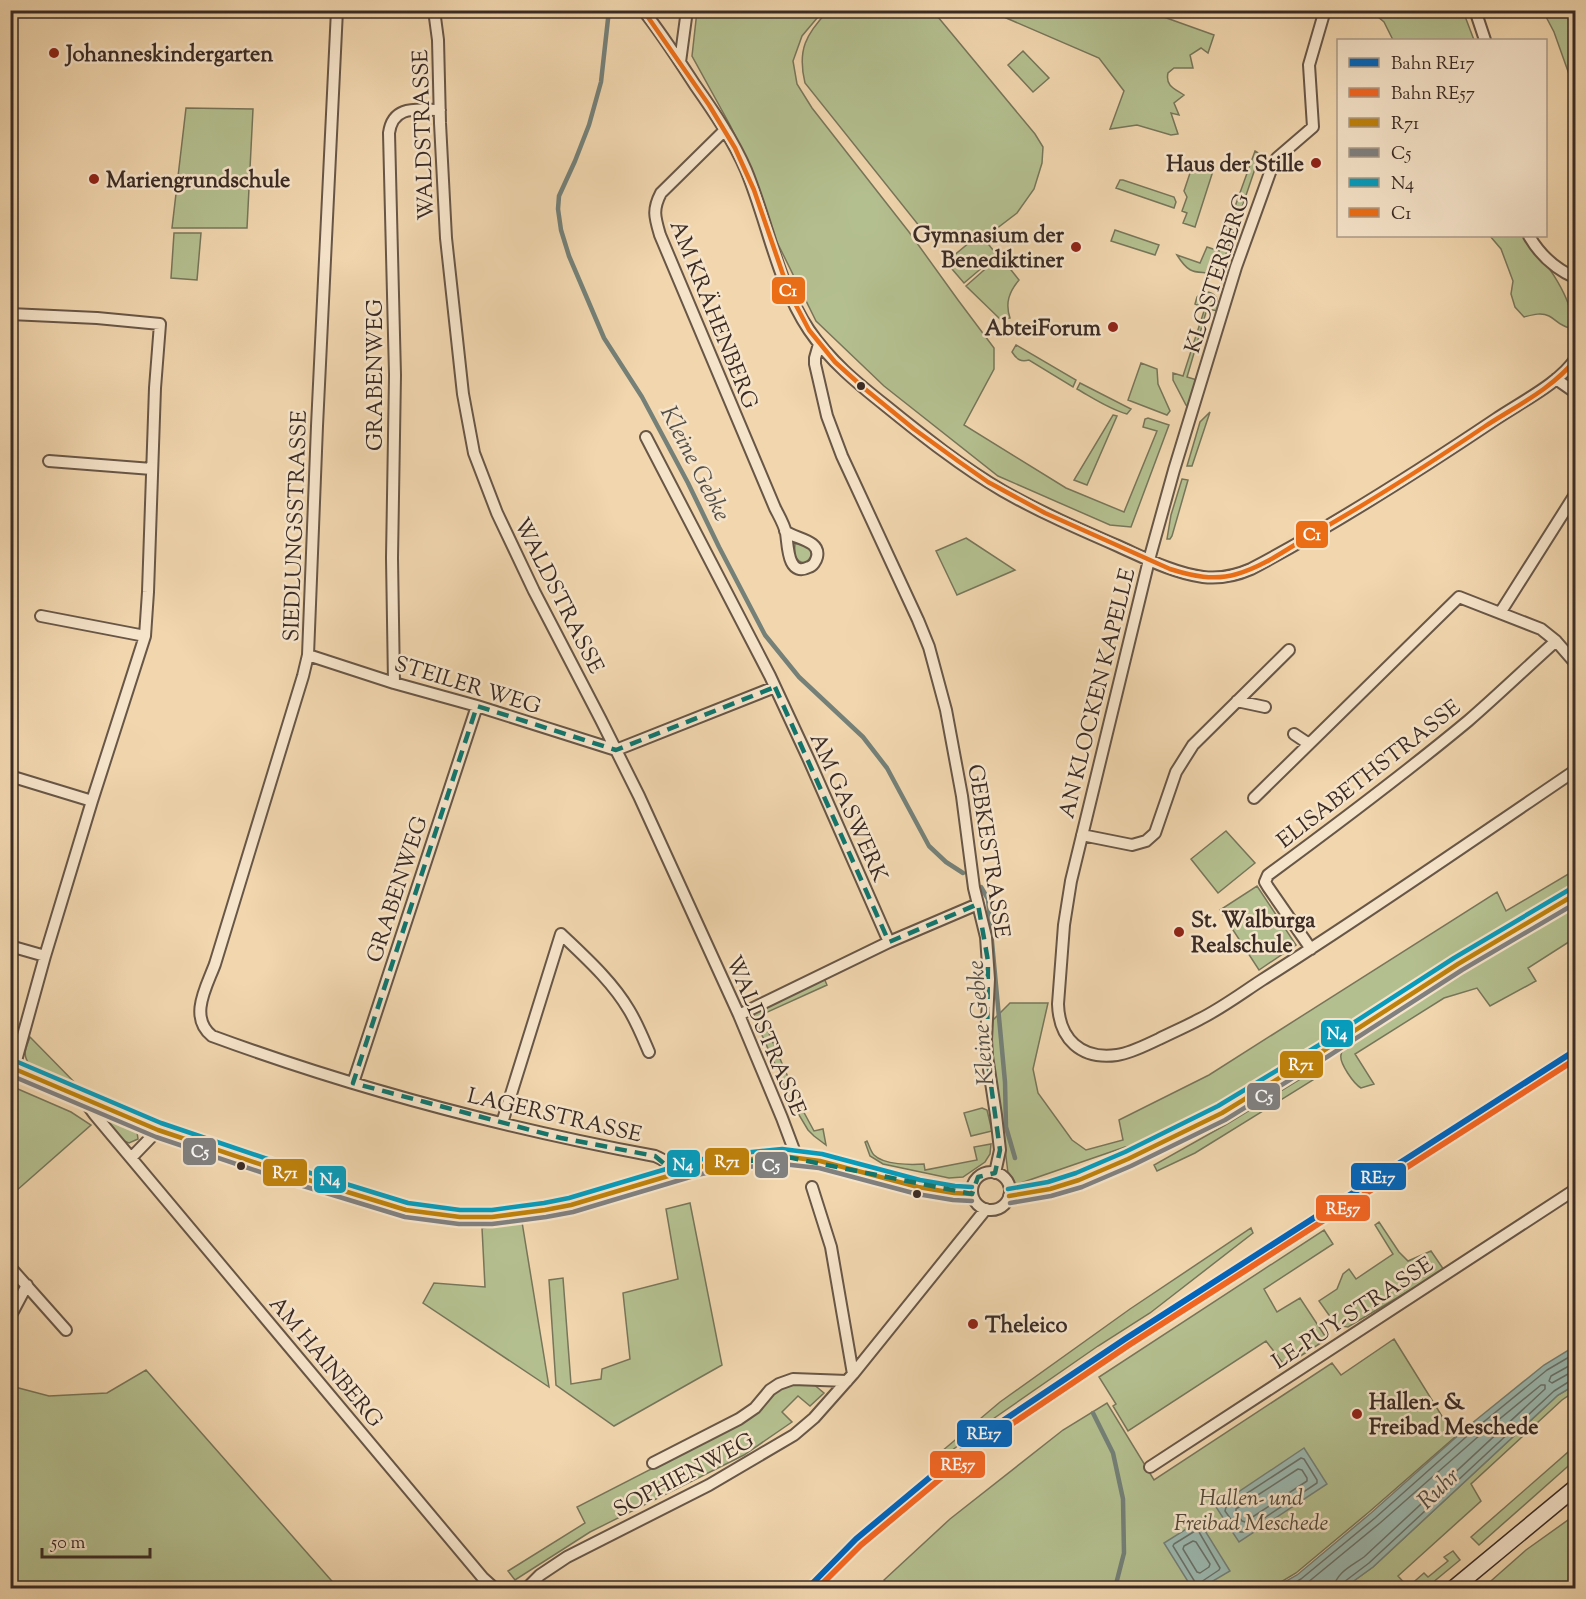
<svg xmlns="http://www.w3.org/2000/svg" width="1586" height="1599" font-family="'Sorts Mill Goudy',serif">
<rect width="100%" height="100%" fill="#f1d6ae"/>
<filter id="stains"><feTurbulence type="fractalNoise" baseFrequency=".00333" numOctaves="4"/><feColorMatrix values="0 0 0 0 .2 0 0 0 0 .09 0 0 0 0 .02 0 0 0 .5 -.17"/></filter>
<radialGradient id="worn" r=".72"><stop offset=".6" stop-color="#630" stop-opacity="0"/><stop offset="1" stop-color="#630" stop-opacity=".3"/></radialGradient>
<path fill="#b4bf8f" stroke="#77755a" stroke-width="1.5" d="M697,11H823L802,36L793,61L797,84L812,108L909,232L958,300L994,348V369L964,425L1066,488L1124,512L1157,431L1143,427L1145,419L1148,418L1169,425L1131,527L1110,525L998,476L884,386L816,321L773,234L752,171L730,125L692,56Z
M828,11H933L1035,134L1043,147L1042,163L1034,189L1017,213L992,232L981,235L997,255L964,283L946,262L976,237L965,239L937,238L920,227L805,83C797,50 806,34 828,11Z
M990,11H1163L1161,16L1214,35L1208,53L1201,48L1190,55L1193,68H1174L1168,73C1165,86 1175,89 1184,95L1174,103L1179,115L1171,113L1178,134L1171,135L1137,125L1110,129L1124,91L1099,58Z
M1371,11H1463L1474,40H1393L1384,22Z
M1543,11H1570L1575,23V91L1554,32Z
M1023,51L1049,78L1033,92L1008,65Z
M186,108L253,109L247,228H172Z
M1255,151L1260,154L1219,275C1197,269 1192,279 1177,255L1200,263L1207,247L1219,251Z
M1194,166H1198L1213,171L1195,227L1183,223L1187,213L1182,211L1187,197L1184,191L1191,170Z
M1120,180H1123L1174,197L1176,202L1174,208L1116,188Z
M1115,230L1159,245L1155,255L1111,241Z
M174,233H201L197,280L171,278Z
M1490,236H1525C1540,255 1579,303 1570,328C1558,325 1557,320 1549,316C1541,312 1532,315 1524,317L1515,307L1511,294L1513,281L1501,249Z
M1000,256L1019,280C1009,292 1005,303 1010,318L1001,320L966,286Z
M1204,292C1216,291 1220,301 1218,311L1207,309L1187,377L1197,380L1188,407L1186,405L1173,380V373L1183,376L1205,308L1195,304L1197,297Z
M1016,345L1076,380L1073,387L1029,360C1021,362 1017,360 1012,352Z
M1141,363L1157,369L1158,384L1170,411L1167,415L1128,400Z
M1080,383L1131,409L1127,414C1109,409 1093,398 1077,389Z
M1210,412L1192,466H1187L1200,422Z
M1113,415L1117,416L1087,485L1074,480Z
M1182,479L1188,480L1172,536L1170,539H1167L1171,515Z
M966,538L1015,570L957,595L936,551Z
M802,543L811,549C812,556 811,559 805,563C794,561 794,554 795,544Z
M1226,831L1255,863L1218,893L1191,859Z
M1575,870V884L1457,955L1226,1101L1137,1145L1125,1147L1015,1185L1008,1173L999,1099L991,1057V1022L1010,1003H1048L1033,1069L1038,1093L1072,1140L1086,1150L1123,1140L1119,1120L1209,1075L1497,892L1506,911Z
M1257,886L1296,945L1259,970L1220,910Z
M1575,904V938L1528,968L1536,981L1490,1006L1477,988L1444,998L1355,1054L1374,1084L1361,1088C1354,1084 1339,1063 1341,1055C1341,1051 1344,1049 1345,1046L1498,949Z
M824,978L827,985L761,1015L801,1107L814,1131L823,1129L826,1145L814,1136L808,1130L796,1110L755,1020L754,1014L758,1009Z
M30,1037L81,1089L29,1064C22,1054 26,1048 30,1037Z
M1310,1073L1321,1075L1195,1153L1157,1171L1154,1165L1227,1124Z
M11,1086L71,1112L91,1125L16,1191L11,1185Z
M982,1108L987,1110L992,1131L971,1136L964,1113Z
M106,1119L137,1132L138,1139L129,1143L124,1141Z
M867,1141C869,1145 871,1152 874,1155C884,1165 911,1165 924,1164L925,1170L977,1160L974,1147L991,1144L990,1154L985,1162L963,1177L949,1178L883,1164L870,1156L865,1142Z
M690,1203L722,1365L614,1426L556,1385L549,1280L563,1278L571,1384L601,1379L602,1369L630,1359L623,1293L678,1279L666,1209Z
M522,1222L549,1387L423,1303L434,1283L485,1287L482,1228Z
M1379,1222L1399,1252L1408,1261L1431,1251L1444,1270L1348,1327L1336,1325L1319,1301L1337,1289L1343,1274L1349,1269L1356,1279L1393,1254L1375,1225Z
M1251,1228L1253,1233L1150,1313L1098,1346L990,1421L938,1461L935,1457L1000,1402L1130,1309Z
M1324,1230L1333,1244L1264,1289L1277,1312L1300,1298L1327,1339L1285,1366L1266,1341L1128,1431L1113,1406L1116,1404L1099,1377Z
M1394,1339L1455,1437L1369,1512L1296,1573L1271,1588H891L884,1580L950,1519L1063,1430L1107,1403L1154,1480L1332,1363L1341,1375Z
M146,1370L338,1588H11V1386L49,1396L107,1393Z
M812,1383L824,1393L810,1406L798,1396L782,1412L792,1422L744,1455L590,1532L515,1580L508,1571L585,1523L577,1507L743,1422L777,1389L792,1384Z
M1575,1385V1391L1562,1400L1471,1484L1481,1501L1398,1576L1408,1587L1424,1573L1428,1577L1448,1561L1444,1557L1453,1551L1460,1560L1426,1588H1344L1373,1567L1558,1395Z
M1575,1446V1460L1479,1545L1471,1537Z
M1575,1515V1588H1483L1526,1550Z"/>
<path fill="#9bb8af" stroke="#748078" stroke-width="1.5" d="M1575,1346V1385L1558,1395L1373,1567L1344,1588H1274L1297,1575L1371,1513L1471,1424L1544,1365Z
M1304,1448L1327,1484L1239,1542L1216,1507Z
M1199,1521L1230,1571L1201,1588H1192L1164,1543Z"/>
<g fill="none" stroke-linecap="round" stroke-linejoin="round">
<path stroke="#6a726a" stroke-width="1.5" d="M1576,1362L1551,1376L1549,1381L1552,1383L1568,1374L1576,1372
M1301,1458L1304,1459L1317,1480V1483L1243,1532H1240L1225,1511L1226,1507Z
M1298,1469L1302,1470L1307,1478V1481L1245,1522L1242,1521L1236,1513V1509Z
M1195,1531L1199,1532L1220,1568L1219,1570L1198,1584L1195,1582L1173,1546L1174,1544Z
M1193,1541L1196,1542L1210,1564L1209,1567L1200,1573L1197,1572L1183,1549L1184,1546Z
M1286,1588L1301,1579L1375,1518L1475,1429L1547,1370L1576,1353
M1301,1588L1380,1523L1480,1435L1541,1385H1545V1389L1364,1557C1353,1565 1335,1573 1334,1588
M1342,1588L1344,1582L1369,1563L1554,1391L1570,1381L1576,1380"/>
<path stroke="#748078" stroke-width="4.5" d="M609,10L601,82L589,125L575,161L559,196L558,209L561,230L569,256L604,338L642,397L688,483L719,547L765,635L799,677L863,737L887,768L929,846L946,862L963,873
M981,887L988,899L1005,1082L1006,1127L1015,1158
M1093,1413L1113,1453L1123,1499L1124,1553L1115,1588"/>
<g stroke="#685647" stroke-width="14">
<path id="minor" d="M337,10L317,426L308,655L303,676L215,964C207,986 188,1017 212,1036C356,1089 505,1128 655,1156C665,1160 669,1164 675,1173
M434,10L438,40L440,123L446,238L463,394L474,453L497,513L534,591L601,720L639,796L739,1015L782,1118L797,1158
M643,10C662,34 678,59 695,85C714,112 733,140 746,170C768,223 777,282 809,330C830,361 857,383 886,406C923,436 962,467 1003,491C1040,512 1079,529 1118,546C1145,558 1173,573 1203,577C1220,579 1235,576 1251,569C1336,524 1417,472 1496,419C1521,402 1560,383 1576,358
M1325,10L1309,65L1313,127L1277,158L1272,167L1236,267L1174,470L1149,560L1071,881L1064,925L1058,1004C1059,1039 1081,1060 1117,1055C1131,1053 1146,1045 1159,1039C1173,1032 1187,1026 1200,1019C1222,1008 1242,993 1262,980C1368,913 1471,841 1576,770
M1475,10L1485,40
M680,62L687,10
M725,130L661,193C652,210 655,218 660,235C698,326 736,417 775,508C779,516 784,524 786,533C788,544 787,578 809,567C813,566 816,561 817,557C821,540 795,539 785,531
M1529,236C1540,255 1555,269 1576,278
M10,314L97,318L160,324L155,388L148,592L145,636L92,801L45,956L14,1068
M819,344L815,358V364L827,416L842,456L918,620L929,647L946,710L962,796L974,888L986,937L989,979L986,1040L987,1056L996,1115L1000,1150L995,1173
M1556,379L1576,393
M646,437L770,676L809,760L889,942
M49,461L152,469
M1500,613L1576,493
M41,616L145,636
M308,655L394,683L477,706L616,750L775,687
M394,683L392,558L395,375L389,133C393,104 418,110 440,110
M1237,701L1265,707
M1294,734L1309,744
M10,776L92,801
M1254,798L1459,597L1541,629L1556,641L1576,664
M1082,835L1132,845L1146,841L1155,833L1176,772L1193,745L1289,650
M10,946L45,956
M1311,949L1268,887L1265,882L1268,875C1336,825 1403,775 1468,721C1498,695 1527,667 1556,641
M739,1015L889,942L978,904
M10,1067L95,1104L158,1130L292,1175L406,1210L460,1217H492L545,1210L571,1205L695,1168L724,1162L782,1156L820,1161L918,1187L954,1193L972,1194
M353,1083L477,706
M84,1100L95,1115L483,1578L494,1588
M502,1123L561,934C585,957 612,981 629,1010C637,1023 643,1038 649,1052
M131,1158L158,1130
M972 1191a19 19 0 1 1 38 0a19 19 0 1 1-38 0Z
M812,1187L831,1247L853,1374
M1009,1196L1050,1189L1079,1180L1128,1159L1222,1113L1323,1051L1458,964L1576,894
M10,1267L66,1330
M10,1317L27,1285
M653,1463L739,1419L755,1408L770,1390L779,1384L793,1379L847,1381
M1150,1467L1576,1189
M527,1588L540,1575L567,1557L709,1485L794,1435L814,1418L853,1374L986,1209"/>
</g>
<g stroke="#3a2b25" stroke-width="18">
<path id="secondary" d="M1454,1588L1576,1487"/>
</g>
<use href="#minor" stroke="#f6e4ca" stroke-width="10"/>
<use href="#secondary" stroke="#f6e4ca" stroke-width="15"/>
<g stroke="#f6e4ca" stroke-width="9">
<path id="bus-1" d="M10,1067L158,1130L292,1175L406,1210L460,1217H492L545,1210L571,1205L695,1168L724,1162L782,1156L820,1161L918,1187L954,1193L972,1194
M1009,1196L1050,1189L1079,1180L1128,1159L1222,1113L1323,1051L1458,964L1576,894"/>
</g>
<g stroke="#f6e4ca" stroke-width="9">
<path id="bus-2" d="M10,1075L156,1137L290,1182L405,1217L459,1224H492L546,1217L573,1212L697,1175L725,1169L782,1164L819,1168L917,1194L953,1200L972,1201
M1010,1203L1051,1196L1082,1187L1131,1166L1225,1120L1327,1057L1462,970L1576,903"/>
</g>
<g stroke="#f6e4ca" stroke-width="9">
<path id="bus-3" d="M13,1060L161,1123L294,1168L408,1203L460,1210H492L544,1203L569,1198L693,1161L723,1155L782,1149L822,1154L920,1180L955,1186L972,1187
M1008,1189L1048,1182L1076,1173L1125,1152L1218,1106L1319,1045L1454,958L1572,888"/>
</g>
<g stroke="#f6e4ca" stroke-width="9">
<path id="bus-4" d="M643,10L709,105L735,148L754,190L789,292L809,330L835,362L865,389L914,429L958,461L988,482L1045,513L1170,569C1192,576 1214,581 1237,574C1262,567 1284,551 1306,538C1367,504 1426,466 1484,427C1516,406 1552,389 1576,359"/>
</g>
<use href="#bus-1" stroke="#be810b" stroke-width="4.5"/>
<use href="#bus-2" stroke="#808080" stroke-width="4.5"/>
<use href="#bus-3" stroke="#069cbd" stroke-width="4.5"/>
<use href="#bus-4" stroke="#eb6e17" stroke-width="4.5"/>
<g stroke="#f6e4ca" stroke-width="10">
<path id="rail-1" d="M808,1588L856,1539L977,1438L1125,1339L1576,1050"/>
</g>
<g stroke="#f6e4ca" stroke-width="10">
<path id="rail-2" d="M818,1588L861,1545L982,1444L1129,1345L1576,1059"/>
</g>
<use href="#rail-1" stroke="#0065bd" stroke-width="6"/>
<use href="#rail-2" stroke="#f26522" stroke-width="6"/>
</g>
<path fill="none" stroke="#0f766e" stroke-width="4.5" stroke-dasharray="12 8" stroke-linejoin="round" d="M775,687L889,942L978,904L988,961L987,1056L1000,1150L995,1173L978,1177L972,1194L782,1156L675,1173L655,1156L561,1138L353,1083L477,706L616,750Z"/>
<g fill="#8f2418" stroke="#f6e4ca" stroke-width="2">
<circle cx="54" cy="53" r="6"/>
<circle cx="1316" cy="163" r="6"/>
<circle cx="94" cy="179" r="6"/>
<circle cx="1076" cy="247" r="6"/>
<circle cx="1113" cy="327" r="6"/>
<circle cx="1179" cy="932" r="6"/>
<circle cx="973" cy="1324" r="6"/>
<circle cx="1357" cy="1414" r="6"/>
</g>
<g fill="#3a2b25" stroke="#f6e4ca" stroke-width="2">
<circle cx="861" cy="386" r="5"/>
<circle cx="241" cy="1166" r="5"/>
<circle cx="917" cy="1194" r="5"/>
</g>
<g text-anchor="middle" stroke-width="5" stroke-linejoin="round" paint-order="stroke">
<g font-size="22" font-weight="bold" fill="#3a2b25" stroke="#f6e4ca" text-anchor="start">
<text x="66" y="61">Johanneskindergarten</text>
<text x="1304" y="171" text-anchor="end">Haus der Stille</text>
<text x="106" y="187">Mariengrundschule</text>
<text x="1064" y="242" text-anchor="end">Gymnasium der<tspan x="1064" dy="25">Benediktiner</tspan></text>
<text x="1101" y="335" text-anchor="end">AbteiForum</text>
<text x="1191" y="927">St. Walburga<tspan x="1191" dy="25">Realschule</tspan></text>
<text x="985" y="1332">Theleico</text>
<text x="1369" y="1409">Hallen- &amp;<tspan x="1369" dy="25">Freibad Meschede</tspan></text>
</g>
<g font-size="22" fill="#3a2b25" stroke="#f6e4ca">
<text transform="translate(422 135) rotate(-92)" y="8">WALDSTRASSE</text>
<text transform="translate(1216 273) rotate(-72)" y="8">KLOSTERBERG</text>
<text transform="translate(715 314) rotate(68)" y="8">AM KRÄHENBERG</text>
<text transform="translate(374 375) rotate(-90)" y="8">GRABENWEG</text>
<text transform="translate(294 526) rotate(-88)" y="8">SIEDLUNGSSTRASSE</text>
<text transform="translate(560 595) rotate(63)" y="8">WALDSTRASSE</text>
<text transform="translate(468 684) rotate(17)" y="8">STEILER WEG</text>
<text transform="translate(1096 693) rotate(-76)" y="8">AN KLOCKEN KAPELLE</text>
<text transform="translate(1368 773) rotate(-38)" y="8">ELISABETHSTRASSE</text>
<text transform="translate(850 807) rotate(66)" y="8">AM GASWERK</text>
<text transform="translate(990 851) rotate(81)" y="8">GEBKESTRASSE</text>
<text transform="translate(396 889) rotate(-72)" y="8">GRABENWEG</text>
<text transform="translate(767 1035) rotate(67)" y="8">WALDSTRASSE</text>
<text transform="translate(555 1114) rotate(13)" y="8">LAGERSTRASSE</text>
<text transform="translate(1352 1312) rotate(-33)" y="8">LE-PUY-STRASSE</text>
<text transform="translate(327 1361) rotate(50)" y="8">AM HAINBERG</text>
<text transform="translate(683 1474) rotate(-28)" y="8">SOPHIENWEG</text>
</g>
<g font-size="22" font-style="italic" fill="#52493a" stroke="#f6e4ca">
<text x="1251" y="1505">Hallen- und<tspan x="1251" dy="25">Freibad Meschede</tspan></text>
</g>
<g font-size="24" font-style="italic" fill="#524e48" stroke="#f6e4ca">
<text transform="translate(696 463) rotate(63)" y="8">Kleine Gebke</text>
<text transform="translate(980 1023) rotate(-95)" y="8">Kleine Gebke</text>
<text transform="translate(1438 1488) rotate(-44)" y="8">Ruhr</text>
</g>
</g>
<g stroke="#f6e4ca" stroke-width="2">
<rect x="771" y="276" width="35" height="29" rx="6" fill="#eb6e17"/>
<rect x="1295" y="520" width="34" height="29" rx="6" fill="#eb6e17"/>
<rect x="1320" y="1019" width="34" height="29" rx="6" fill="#069cbd"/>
<rect x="1279" y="1050" width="45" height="29" rx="6" fill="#be810b"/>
<rect x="1246" y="1082" width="35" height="29" rx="6" fill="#808080"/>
<rect x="182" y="1137" width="35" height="29" rx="6" fill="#808080"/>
<rect x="704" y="1147" width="46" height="29" rx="6" fill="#be810b"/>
<rect x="666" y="1149" width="35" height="29" rx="6" fill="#069cbd"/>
<rect x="754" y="1151" width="35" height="28" rx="6" fill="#808080"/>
<rect x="262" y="1158" width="46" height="29" rx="6" fill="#be810b"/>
<rect x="1350" y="1162" width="57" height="29" rx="6" fill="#0065bd"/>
<rect x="313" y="1165" width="34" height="29" rx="6" fill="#069cbd"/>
<rect x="1315" y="1194" width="56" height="28" rx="6" fill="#f26522"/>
<rect x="956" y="1419" width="57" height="29" rx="6" fill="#0065bd"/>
<rect x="929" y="1450" width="57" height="29" rx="6" fill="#f26522"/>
</g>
<g font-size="16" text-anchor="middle" font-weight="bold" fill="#fff">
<text x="788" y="296">C1</text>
<text x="1312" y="540">C1</text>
<text x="1337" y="1039">N4</text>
<text x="1301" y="1070">R71</text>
<text x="1264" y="1102">C5</text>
<text x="200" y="1157">C5</text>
<text x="727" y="1167">R71</text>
<text x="683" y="1170">N4</text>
<text x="771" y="1171">C5</text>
<text x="285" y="1178">R71</text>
<text x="1378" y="1183">RE17</text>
<text x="330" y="1185">N4</text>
<text x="1343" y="1214">RE57</text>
<text x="984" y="1439">RE17</text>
<text x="958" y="1470">RE57</text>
</g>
<rect width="1586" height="1599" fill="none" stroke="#f1d6ae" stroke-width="36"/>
<rect x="12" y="12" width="1562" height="1575" fill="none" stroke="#3a2b25" stroke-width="3"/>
<rect x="18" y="18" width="1550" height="1563" fill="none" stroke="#3a2b25" stroke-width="1.5"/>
<rect x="1337" y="39" width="210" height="198" fill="#f6e4ca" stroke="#ab9a88" stroke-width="1.5"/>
<rect x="1349" y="58" width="30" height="9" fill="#0065bd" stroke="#ab9a88" stroke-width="1.5"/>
<text x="1391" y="69" font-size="18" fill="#3a2b25">Bahn RE17</text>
<rect x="1349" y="88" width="30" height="9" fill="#f26522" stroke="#ab9a88" stroke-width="1.5"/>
<text x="1391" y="99" font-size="18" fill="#3a2b25">Bahn RE57</text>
<rect x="1349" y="118" width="30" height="9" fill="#be810b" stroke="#ab9a88" stroke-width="1.5"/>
<text x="1391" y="129" font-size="18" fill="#3a2b25">R71</text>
<rect x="1349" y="148" width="30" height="9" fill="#808080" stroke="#ab9a88" stroke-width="1.5"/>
<text x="1391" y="159" font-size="18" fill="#3a2b25">C5</text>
<rect x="1349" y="178" width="30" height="9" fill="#069cbd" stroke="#ab9a88" stroke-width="1.5"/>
<text x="1391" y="189" font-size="18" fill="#3a2b25">N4</text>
<rect x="1349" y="208" width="30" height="9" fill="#eb6e17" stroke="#ab9a88" stroke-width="1.5"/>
<text x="1391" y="219" font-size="18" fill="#3a2b25">C1</text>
<path d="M42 1548v9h108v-9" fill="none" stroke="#3a2b25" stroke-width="3"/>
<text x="51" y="1548" font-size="18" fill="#3a2b25" stroke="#f6e4ca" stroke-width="4.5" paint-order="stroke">50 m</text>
<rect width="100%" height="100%" filter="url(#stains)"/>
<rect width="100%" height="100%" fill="url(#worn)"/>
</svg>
